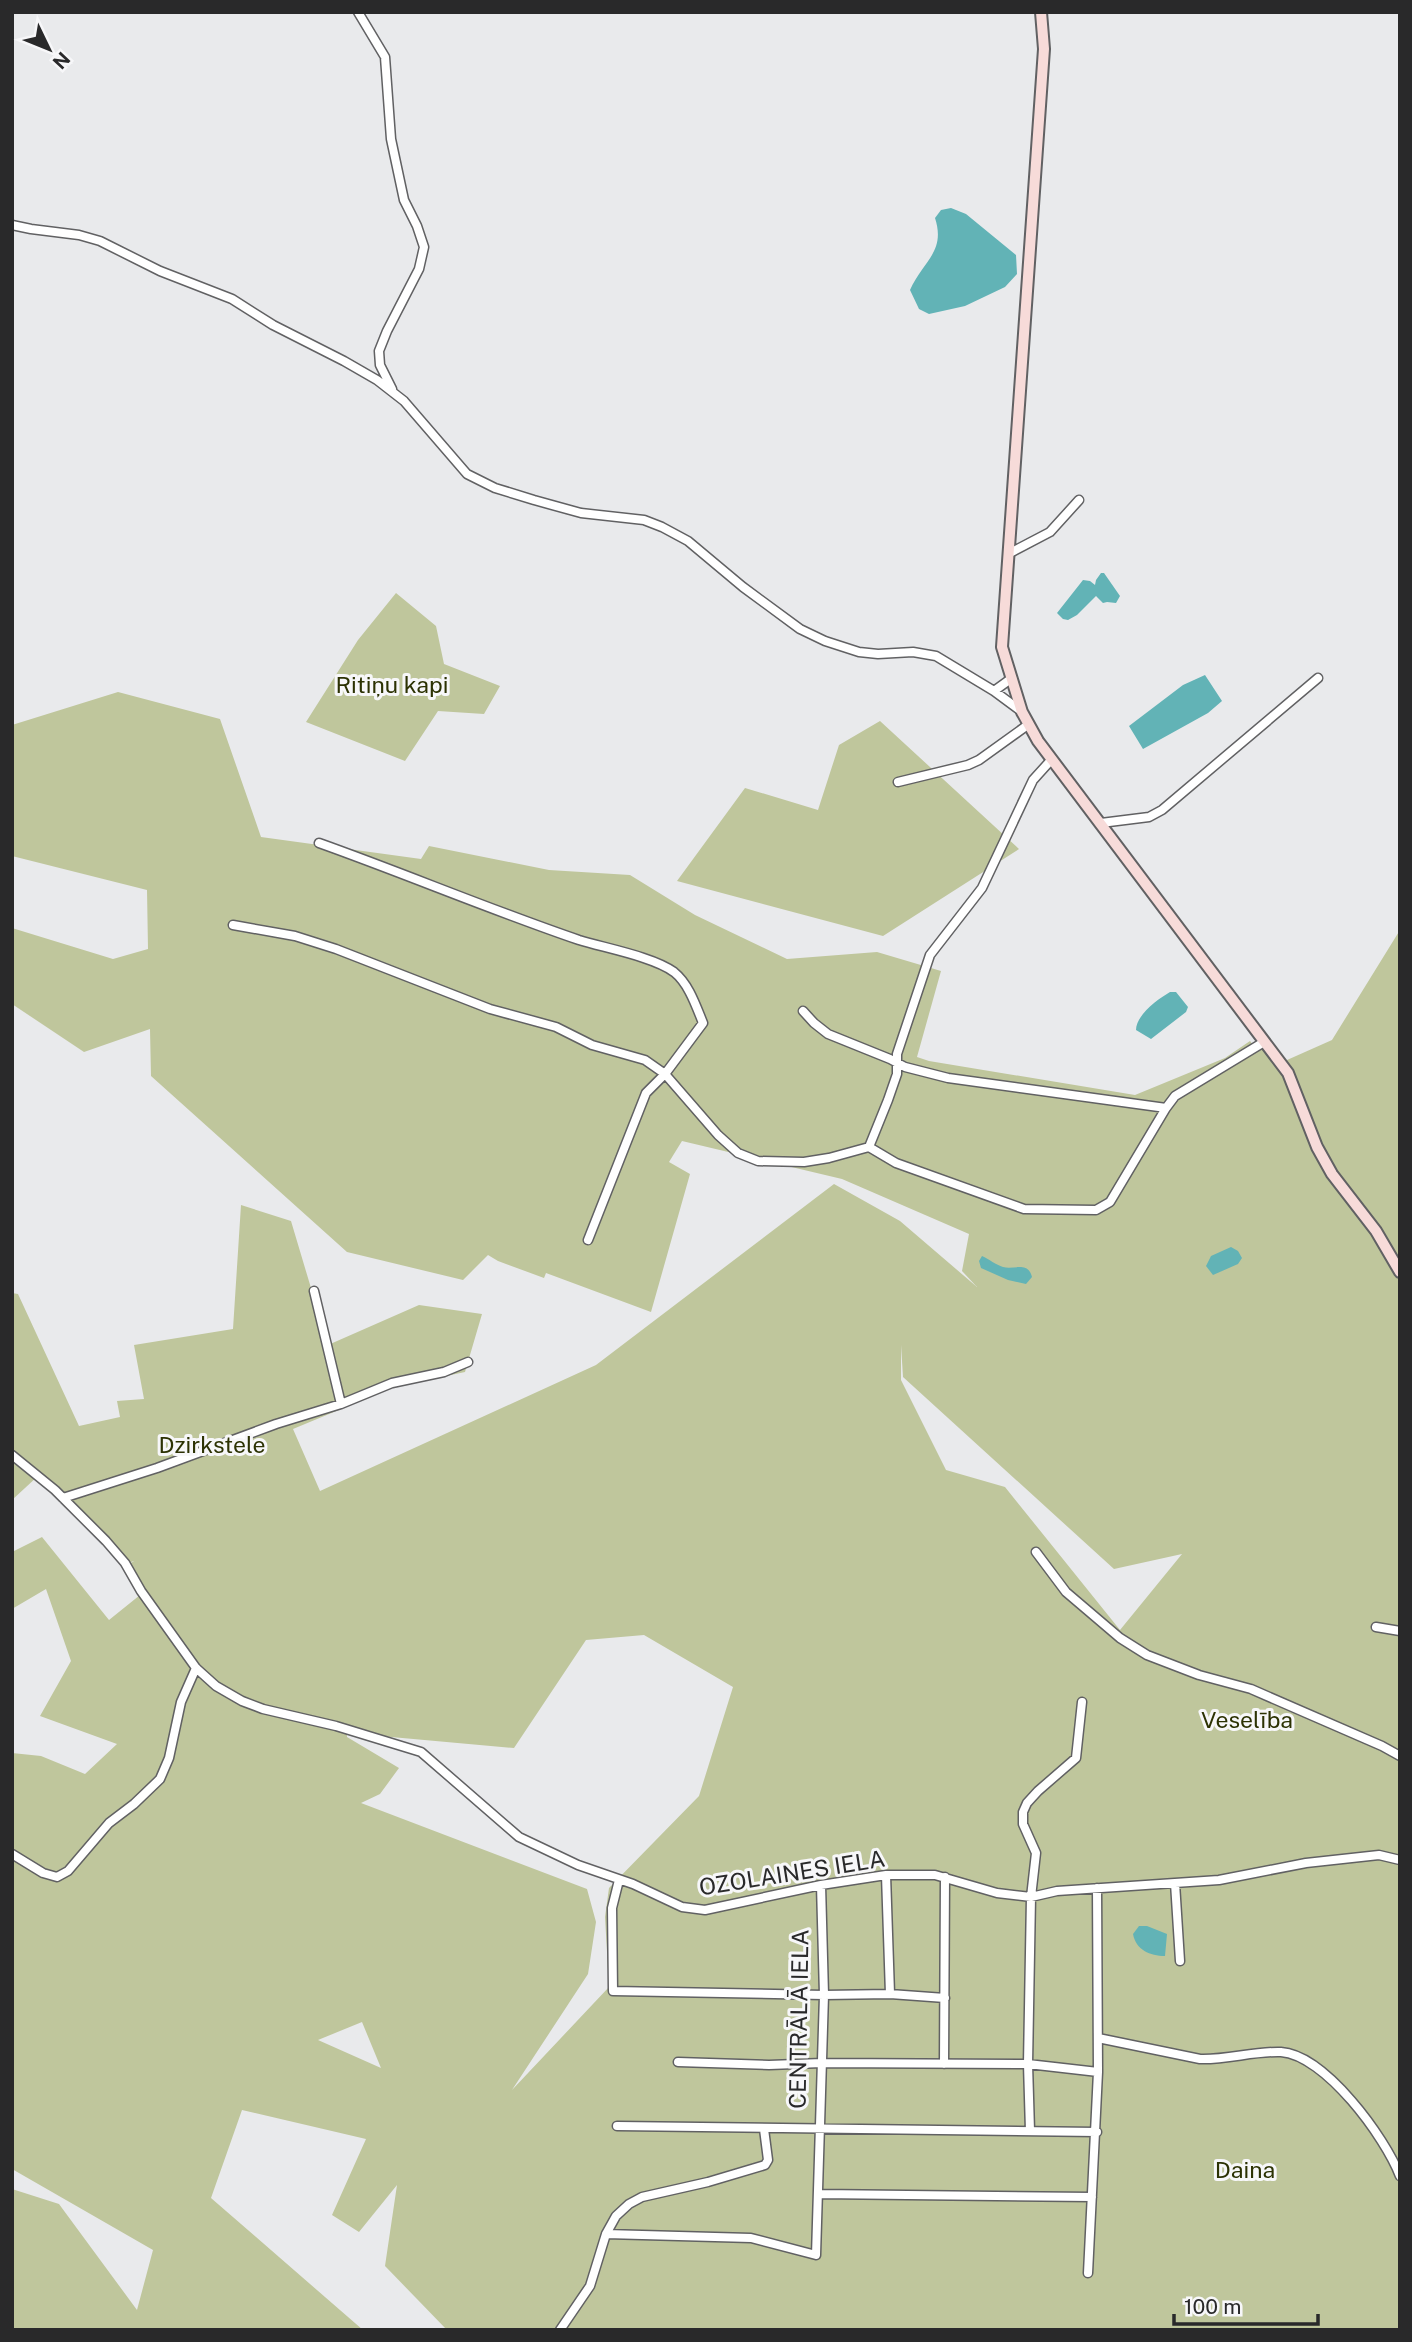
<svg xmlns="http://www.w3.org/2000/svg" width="1412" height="2342" font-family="'Public Sans',sans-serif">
<rect width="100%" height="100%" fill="#e9eaec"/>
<path fill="#bfc69c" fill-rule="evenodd" d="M396,593L436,626L444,664L500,686L484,714L438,711L405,761L306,722L358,640Z
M118,692L220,719L261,837L421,859L429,846L549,870L630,875L695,915L787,959L877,952L941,971L917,1057L929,1061L1135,1095L1225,1058L1250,1041L1254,1046L1264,1042L1278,1064L1332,1040L1400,930V2330H447L385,2266L397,2185L359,2232L332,2215L366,2139L242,2110L211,2198L363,2330H12V2189L59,2204L137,2310L153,2250L12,2169V1753L41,1756L85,1774L117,1744L40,1716L71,1661L46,1589L12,1609V1552L42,1537L109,1620L145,1591L129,1564L134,1561L125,1564L38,1476L12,1500V1293L18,1294L79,1426L120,1417L117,1401L144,1399L134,1345L233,1329L241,1205L291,1221L328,1345L419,1305L482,1314L465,1372L394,1387L293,1429L320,1491L596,1365L834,1184L900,1221L977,1287L962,1271L969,1234L842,1179L682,1141L669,1162L690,1174L651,1312L546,1273L544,1278L498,1261L488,1255L463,1280L347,1252L151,1076L150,1029L84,1052L12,1004V928L113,959L148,949L147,890L12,856V725ZM901,1345L903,1377L1114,1569L1182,1554L1120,1630L1005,1487L946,1470L901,1380ZM644,1635L733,1687L699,1796L609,1888L605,1917L609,1987L512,2090L588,1974L596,1922L587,1889L361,1803L380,1794L399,1768L347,1737V1733L514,1748L586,1640ZM362,2022L381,2068L318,2040Z
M880,721L1019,849L883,936L677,881L745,788L818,810L839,745Z"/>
<path fill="#62b3b6" d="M951,208L966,214L1016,255L1017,274L1005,287L965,306L929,314L919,309L910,290C923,261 946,252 935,218L941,210Z
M1101,573H1104L1120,596L1116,603L1107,602L1103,603L1096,596L1077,615L1068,620L1063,619L1057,613L1083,580L1090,581L1095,585L1096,580Z
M1205,675L1222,701L1208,713L1143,749L1129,726L1183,685Z
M1170,992H1176L1188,1007L1186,1012L1151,1039L1136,1030C1136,1015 1158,999 1170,992Z
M1231,1247L1238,1251L1242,1258L1238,1264L1213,1275L1206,1266L1211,1256Z
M982,1256C989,1259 996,1265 1003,1267C1014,1270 1028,1261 1032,1277L1026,1284L1008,1280L981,1268L979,1261Z
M1139,1926H1147L1167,1934L1165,1956C1150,1956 1136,1950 1133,1934Z"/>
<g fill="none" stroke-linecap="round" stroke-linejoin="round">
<g stroke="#616163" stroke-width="11">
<path id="street" d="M358,12L385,57L391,139L404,200L417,226L424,247L419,269L387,331L379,351L380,365L392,389
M12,225L31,229L79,235L100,241L160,271L232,299L273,325L344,361L377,380L404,401L467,474L495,488L534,500L581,513L644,520L662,527L688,541L743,587L800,629L825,641L859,652L878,654L913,652L936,656L994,691L1021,711
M1010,553L1050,532L1079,500
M994,691L1012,678
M898,782L968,765L979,760L1029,724
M1101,823L1149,817L1162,810L1318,678
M319,843C406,874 491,910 579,940C605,948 654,957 674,972C689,984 696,1006 703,1023L665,1074L646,1093L588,1240
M233,925L295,936L336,949L490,1009L556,1027L592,1045L645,1060L665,1074L718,1135L738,1153L758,1161L804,1162L829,1158L869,1147L896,1163L1024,1209L1096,1210L1110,1202L1166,1108
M803,1011L814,1023L828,1034L890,1059L905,1067L948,1078L1166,1108L1175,1096L1264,1042
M869,1147L888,1100L897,1074V1054L930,955L982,888L1033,780L1052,759
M314,1291L341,1404
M12,1455L55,1490L106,1541L125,1563L141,1591L196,1668L216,1686L242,1701L263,1709L336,1726L421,1752L519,1837L578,1865L633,1884L682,1907L705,1910L821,1885L886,1875H935L997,1893L1031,1897L1057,1891L1219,1880L1306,1863L1379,1855L1400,1860
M63,1498L157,1468L276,1424L341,1404L392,1383L444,1372L468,1362
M1036,1552L1066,1592L1120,1638L1147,1655L1199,1675L1251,1689L1382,1746L1400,1756
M1376,1627L1400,1631
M12,1854L43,1873L57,1877L68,1871L109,1823L134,1804L160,1779L169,1758L181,1702L196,1668
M886,1875L890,1994
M619,1880L612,1908L613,1991L824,1995L890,1994L945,1998
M1175,1883L1180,1961
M1098,2038L1200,2059C1227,2060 1254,2051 1281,2052C1325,2055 1385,2137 1400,2176
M678,2062L769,2065L822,2063L1028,2064L1098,2072
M944,2064L945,1877
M617,2126L1097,2132
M1030,2131L1028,2064L1031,1897L1036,1853L1023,1824V1812L1027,1803L1038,1791L1076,1758L1082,1702
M819,2194L1092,2197
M606,2234L751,2238L816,2255L824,1995L821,1885
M1088,2273L1098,2072L1097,1888
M560,2330L590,2286L606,2234L616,2216L629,2204L642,2197L708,2182L765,2165L768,2160L764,2129"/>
</g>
<g stroke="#616163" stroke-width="14">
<path id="secondary" d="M1041,12L1044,49L1002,647L1022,712L1038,741L1288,1073L1317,1147L1332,1174L1376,1231L1400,1272"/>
</g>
<use href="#street" stroke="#fff" stroke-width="8"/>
<use href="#secondary" stroke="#f7dbd9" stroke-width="10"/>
</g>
<g text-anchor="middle" stroke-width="6" stroke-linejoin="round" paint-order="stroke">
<g font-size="23" fill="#2c3203" stroke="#f7f7f9">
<text x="392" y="693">Ritiņu kapi</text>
<text x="212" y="1453">Dzirkstele</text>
<text x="1247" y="1728">Veselība</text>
<text x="1245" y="2178">Daina</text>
</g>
<g font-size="23" fill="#29292a" stroke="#f7f7f9">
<text transform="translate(792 1873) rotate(-9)" y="8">OZOLAINES IELA</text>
<text transform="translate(799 2019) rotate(-89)" y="8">CENTRĀLĀ IELA</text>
</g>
</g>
<rect width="1412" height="2342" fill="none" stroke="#29292a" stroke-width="28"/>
<g transform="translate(49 49) rotate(133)" stroke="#f7f7f9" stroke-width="5" paint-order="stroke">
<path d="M0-5L12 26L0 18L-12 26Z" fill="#29292a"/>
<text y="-10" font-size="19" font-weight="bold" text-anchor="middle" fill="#29292a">N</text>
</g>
<path d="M1174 2314v10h144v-10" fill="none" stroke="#29292a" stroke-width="3.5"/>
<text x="1184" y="2314" font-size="21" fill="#29292a" stroke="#f7f7f9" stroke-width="5" paint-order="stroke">100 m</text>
</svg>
